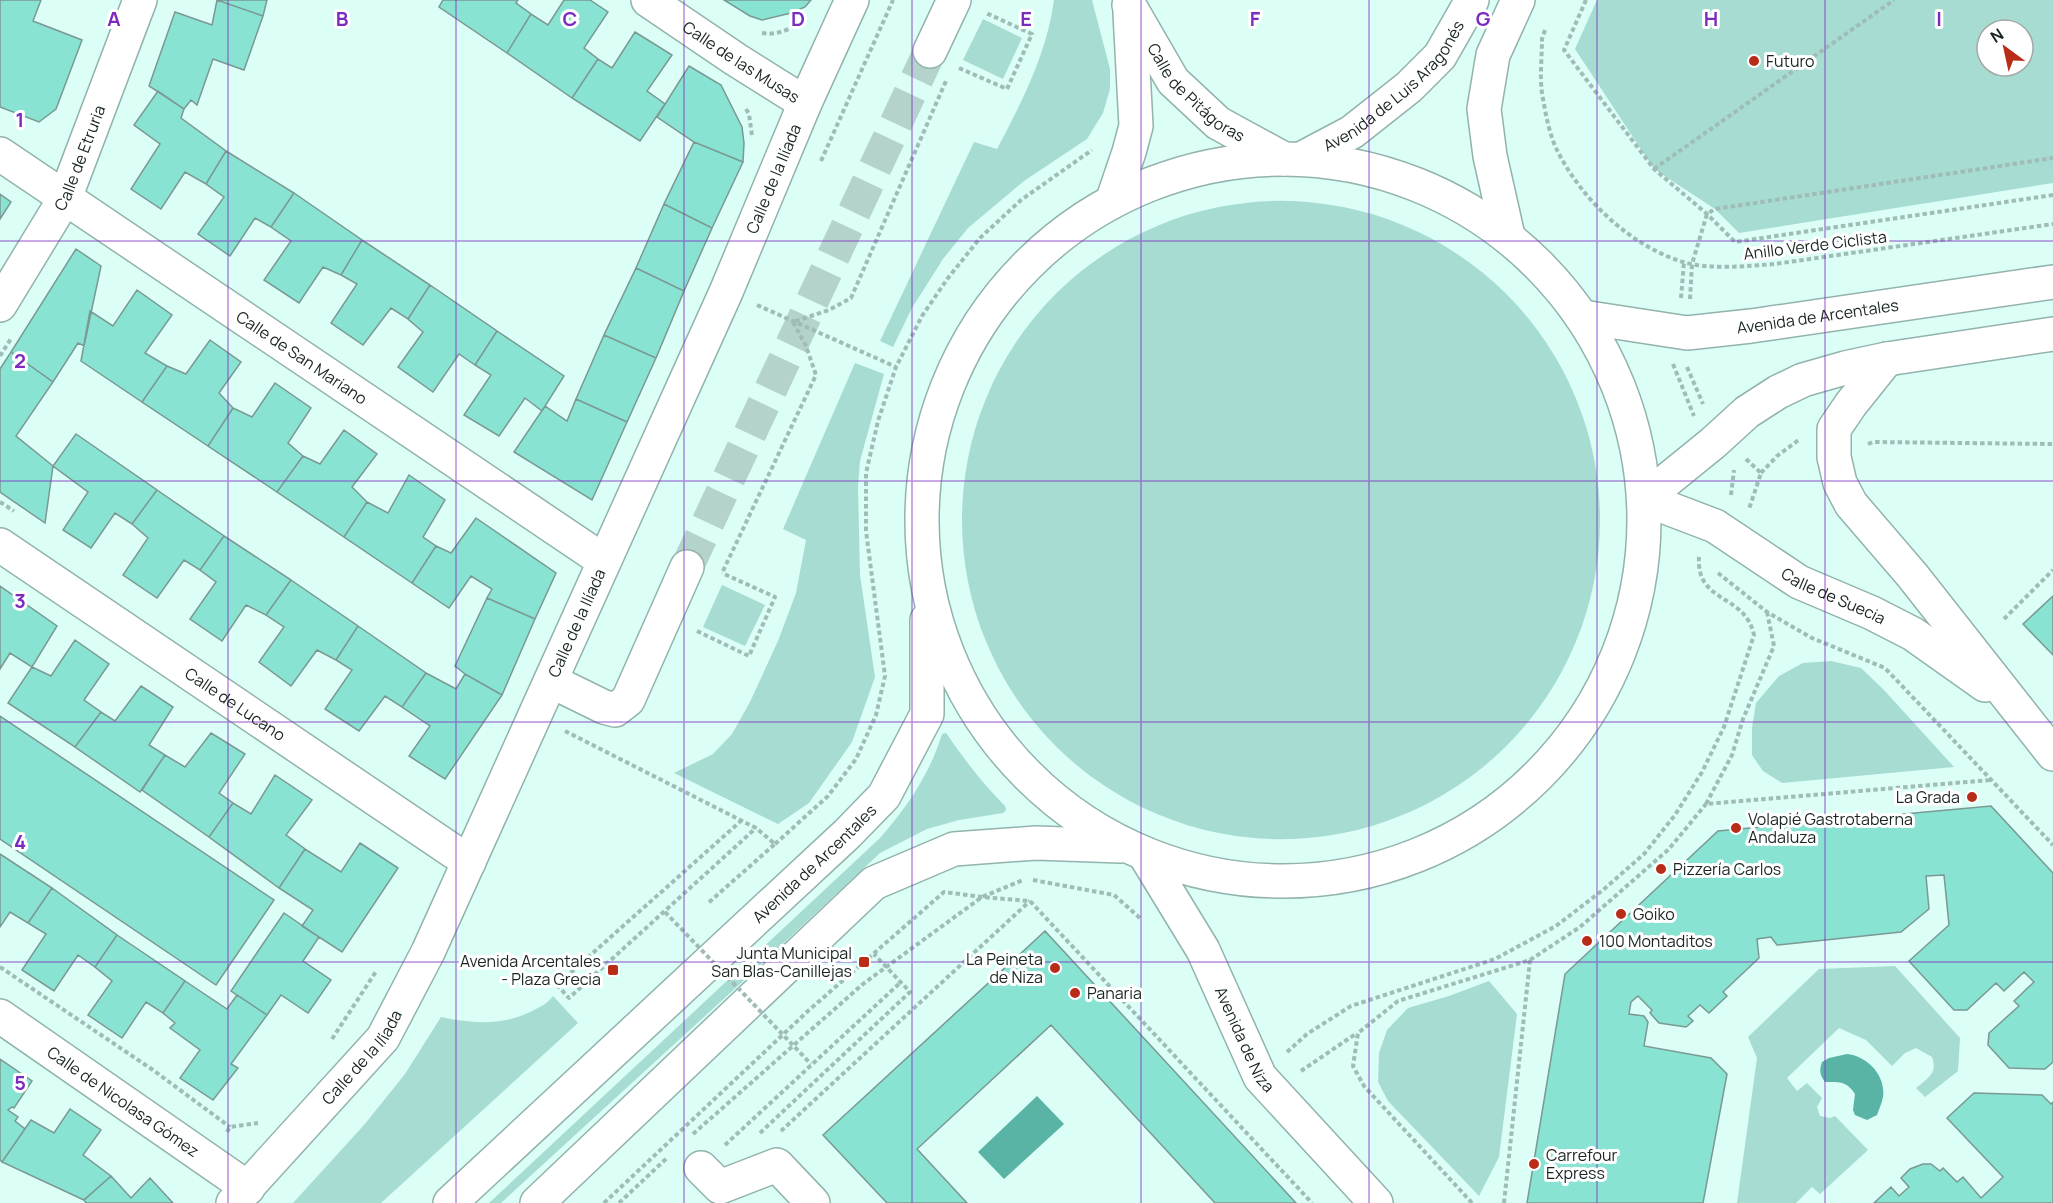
<svg xmlns="http://www.w3.org/2000/svg" width="2053" height="1203" font-family="Manrope,sans-serif">
<rect width="100%" height="100%" fill="#dbfef7"/>
<path fill="#a6dcd1" fill-rule="evenodd" d="M1054,0H1092L1110,69V89L1103,113L1087,139L1024,181L968,228L943,259L912,308L893,347L880,341L974,142L997,149C1022,102 1047,53 1054,0Z
M1597,0H2053V183L1739,233L1715,209L1654,169L1575,49ZM1987,30H2023V66H1987Z
M983,19L1022,38L1003,79L963,60Z
M962 520a319 319 0 1 1 638 0a319 319 0 1 1-638 0Z
M855,363L884,374L860,461L858,487L860,575L875,677L852,742L809,803L778,824L674,773L713,754L732,734L750,702L778,641L796,593L806,540L783,529Z
M722,585L765,605L745,646L703,627Z
M1831,661L1861,668L1884,690L1954,767L1782,783L1763,771L1752,755V728L1756,703L1779,676L1803,663Z
M946,733C964,759 983,784 1005,806L1006,810L1003,813L959,820L927,829L880,853L741,983L501,1203H489L880,838C907,807 930,774 942,734Z
M1895,966L1960,1038L1958,1071L1925,1097L1916,1088C1928,1078 1938,1073 1932,1057L1916,1048L1905,1053L1892,1066L1866,1040L1839,1028L1787,1078L1797,1091L1807,1083L1822,1098L1817,1107L1820,1116L1830,1118L1835,1116L1868,1150L1820,1194L1812,1187L1796,1203H1737L1757,1058L1748,1037L1819,969Z
M1489,981L1517,1014L1499,1157L1479,1196L1388,1101L1378,1082L1379,1053L1387,1030L1408,1008L1449,996Z
M553,996L578,1023L381,1203H293L364,1125L405,1074L441,1017C474,1024 504,1026 534,1010C542,1006 548,1003 553,996Z"/>
<path fill="#59b4a5" d="M1847,1054C1867,1056 1886,1075 1883,1097C1882,1103 1879,1109 1877,1115L1867,1120L1855,1115L1853,1110L1855,1094C1847,1081 1839,1082 1825,1082C1820,1075 1819,1071 1822,1062L1829,1058Z
M1037,1096L1064,1124L1004,1179L978,1152Z"/>
<path fill="#89e3d3" stroke="#799992" stroke-width="1.5" d="M0,0H41L33,21L82,40L56,109L39,122L0,107Z
M217,0L263,16L244,70L213,59L197,105L191,100L184,109L149,86L175,12L212,25Z
M217,0H267L263,16Z
M443,0H518L516,3L531,14L507,53L439,7Z
M564,0H590L608,12L584,48L598,59L572,98L507,53L531,14L548,25Z
M724,0H811L805,7L791,13L762,20L750,16Z
M635,32L672,55L647,91L665,104L640,141L572,98L598,59L612,68Z
M689,66L721,85L742,127L744,143L743,162L694,142L657,117Z
M158,91L184,109L181,118L226,151L206,184L185,172L161,209L131,189L160,144L134,125Z
M694,142L743,162L712,228L664,204Z
M226,151L294,193L271,227L255,218L230,256L198,234L224,197L206,184Z
M294,193L362,240L341,275L323,267L299,303L264,280L291,241L271,227Z
M0,194L11,202L0,219Z
M664,204L712,228L684,291L636,268Z
M362,240L430,285L408,319L391,308L363,345L331,323L357,284L341,275Z
M76,249L101,266L84,346L78,343L53,382L11,352Z
M636,268L684,291L656,358L604,335Z
M430,285L497,331L475,365L459,354L433,392L398,367L423,332L408,319Z
M137,290L172,315L145,353L167,366L142,402L81,361L90,311L113,326Z
M497,331L564,376L542,411L525,398L499,436L464,415L491,375L475,365Z
M604,335L656,358L627,422L576,399Z
M210,340L241,362L219,393L233,408L208,446L142,402L167,366L186,374Z
M11,352L53,382L16,436L53,466L45,523L0,492V369Z
M275,383L311,408L288,443L303,456L277,492L208,446L233,408L252,417Z
M576,399L627,422L592,500L514,452L545,406L567,421Z
M344,430L377,454L352,487L367,502L344,537L277,492L303,456L320,464Z
M76,434L157,490L132,524L115,513L91,548L63,530L88,492L53,466Z
M409,475L445,500L423,537L436,546L412,583L344,537L367,502L388,513Z
M157,490L224,536L200,570L184,560L157,598L123,575L148,538L132,524Z
M476,518L556,573L535,619L487,598L492,589L471,576L449,608L412,583L436,546L451,553Z
M224,536L291,580L266,615L246,605L222,641L190,619L216,582L200,570Z
M291,580L358,626L336,660L317,650L291,686L259,662L284,627L266,615Z
M0,586L57,626L32,667L10,653L0,669Z
M2053,596V655L2023,624Z
M487,598L535,619L502,695L465,674L455,666Z
M358,626L426,673L402,707L385,696L359,731L325,709L352,670L336,660Z
M75,640L109,664L84,700L101,712L75,747L8,703L32,667L51,676Z
M426,673L456,689L465,674L502,695L445,779L409,756L430,726L402,707Z
M141,686L173,707L149,745L165,755L140,792L75,747L101,712L115,721Z
M0,716L274,900L216,985L0,839Z
M211,733L245,754L219,793L233,803L209,837L142,790L165,755L185,767Z
M275,775L312,800L286,835L305,849L279,888L209,837L233,803L251,814Z
M1991,806L2053,873V1062L2045,1069L2009,1068L1988,1045L1989,1033L2019,1006L2014,1001L2034,982L2024,972L2004,991L1996,983L1967,1010H1954L1909,961L1949,925L1944,875L1926,876L1929,909L1901,932L1777,945L1771,937L1757,939L1759,958L1723,992L1727,996L1709,1013L1700,1005L1688,1016L1693,1021L1686,1027L1659,1023L1650,1013L1652,1010L1638,996L1631,1002L1629,1014L1644,1016L1648,1022L1644,1046L1711,1058L1727,1074L1703,1203H1527L1565,974L1718,831Z
M360,843L398,868L342,952L302,926L313,910L279,888L305,849L341,872Z
M0,854L52,888L28,923L10,912L0,927Z
M52,888L117,935L95,967L78,955L54,991L22,970L46,934L28,923Z
M284,913L319,937L303,961L331,980L308,1013L281,995L267,1015L231,991Z
M1045,931L1296,1203H1215L1051,1025L917,1149L967,1203H887L823,1135Z
M117,935L185,981L163,1013L146,1002L122,1038L88,1015L112,981L95,967Z
M185,981L227,1009L237,995L267,1015L231,1064L238,1068L213,1100L180,1078L200,1050L170,1028L175,1023L163,1013Z
M0,1059L32,1081L14,1108L12,1107L8,1110L18,1117L15,1121L25,1129L2,1162L0,1160Z
M1974,1093L2042,1095L2051,1104L2053,1102V1203H1874L1891,1187L1899,1196L1909,1187L1901,1178L1910,1169L1923,1164H1931L1940,1171L1943,1168L1957,1182L1963,1177L1981,1198L2003,1177L1947,1118Z
M70,1109L101,1130L83,1155L111,1176L84,1200L2,1162L31,1120L54,1133Z
M111,1176L131,1198L150,1178L173,1203H86L84,1200Z"/>
<g fill="none" stroke-linecap="round" stroke-linejoin="round">
<path stroke="#b4d3cc" stroke-width="33" stroke-dasharray="33 16" stroke-linecap="butt" d="M687,567L930,51"/>
<g stroke="#92b3ac" stroke-width="36">
<g id="minor">
<path id="s1" d="M648,0L735,59L805,103"/>
<path id="s2" d="M1129,5L1173,81L1218,123L1284,159"/>
<path d="M930,51L954,0"/>
<path id="s3" d="M0,154L604,561"/>
<path d="M1112,202L1129,152L1136,126L1130,13"/>
<path id="s4" d="M0,305L65,198L140,0"/>
<path d="M1887,359L1851,404L1834,429V457L1840,483L1851,504L1912,575L2053,754"/>
<path id="s5" d="M1644,499L1715,526L1799,582L1872,613L1913,634L1985,685"/>
<path id="s6" d="M0,545L469,862"/>
<path d="M551,681L604,707L615,710L628,700L687,567"/>
<path id="s7" d="M1145,855L1203,950L1260,1077L1376,1203"/>
<path id="s8" d="M0,1016L248,1188"/>
<path d="M701,1168L720,1187L777,1165L813,1203"/>
<path id="s9" d="M233,1203L383,1038L428,952L726,292L805,103L852,0"/>
</g>
</g>
<g stroke="#92b3ac" stroke-width="36">
<g id="major">
<circle cx="1283" cy="520" r="361"/>
<path id="s10" d="M1301,159L1352,132L1409,87L1440,56L1472,0"/>
<path d="M1508,236L1490,156L1484,109L1493,55L1518,0"/>
<path id="s11" d="M1583,317L1687,333L1751,326L2053,282"/>
<path d="M1644,499L1713,443L1747,412L1778,392L1803,380L1845,368L1887,359L2053,334"/>
<path id="s12" d="M450,1203L847,834L884,796L927,714V620"/>
<path d="M537,1203L874,883L954,849L1036,843L1121,846"/>
</g>
</g>
<path stroke="#a0bcb6" stroke-width="4" stroke-dasharray="4.5 3" stroke-linecap="butt" d="M1586,0L1564,50L1654,169L1707,214L1735,242L2053,195
M1545,30L1542,39C1542,58 1539,80 1543,99C1546,116 1550,137 1558,152C1583,201 1631,246 1683,262C1709,270 1747,266 1775,264L2053,224
M762,33C778,36 794,28 805,18
M959,68L1007,89L1032,34L986,13
M746,109L749,114L752,136
M821,161L893,0
M1654,169L1894,0
M1681,298L1684,262
M1690,299L1692,264L1707,214L1715,209L2053,158
M757,305L896,367
M0,356L12,337
M1673,364L1694,416
M1687,367L1703,404
M1868,444L1873,442L2053,444
M1746,459L1761,473L1749,509
M1761,473L1777,456L1800,439
M1731,495L1734,470
M0,502L14,511
M723,571L816,375L806,346L793,322L829,310L851,298L946,81
M1718,573L1767,612L1812,638L1885,668L2053,845
M1767,612L1774,646L1743,719L1732,755L1706,804L1990,780
M2004,619L2053,570
M697,631L749,656L775,597L722,573
M565,731L756,828L775,844L707,904
M742,820L557,985L569,998L756,828
M775,844L828,796L856,759L876,715L885,676L866,531V473L878,421L896,367L922,316L948,278L980,238L1021,200L1092,150
M1033,880L1114,895L1141,919
M0,967L153,1070L230,1127
M332,1039L377,970
M1287,1052L1307,1034L1351,1006L1495,959L1556,926L1603,890L1644,854L1675,815L1702,772L1724,727L1754,635C1745,593 1696,604 1699,557
M1301,1071L1357,1033
M781,1131L1030,901
M227,1132L230,1127L258,1123
M760,1133L910,992L874,954
M693,1134L863,984L982,897L1023,880
M725,1145L901,982
M604,1203L808,1011L944,892L982,897L1030,901L1312,1203
M619,1203L668,1157
M1472,1203L1364,1086L1353,1066L1358,1033L1398,1001L1530,960L1580,927L1669,849L1706,804
M1504,1203L1530,960"/>
<use href="#minor" stroke="#fff" stroke-width="33"/>
<use href="#major" stroke="#fff" stroke-width="33"/>
<path stroke="#a0bcb6" stroke-width="4" stroke-dasharray="4.5 3" stroke-linecap="butt" d="M665,912L811,1064"/>
</g>
<path fill="none" stroke="#7b2cbf" stroke-width="1.5" stroke-opacity="0.55" d="M228,0V1203M456,0V1203M684,0V1203M912,0V1203M1141,0V1203M1369,0V1203M1597,0V1203M1825,0V1203M0,241H2053M0,481H2053M0,722H2053M0,962H2053"/>
<g fill="#b92c18" stroke="#fff" stroke-width="2">
<circle cx="1754" cy="61" r="6"/>
<circle cx="1972" cy="797" r="6"/>
<circle cx="1736" cy="828" r="6"/>
<circle cx="1661" cy="869" r="6"/>
<circle cx="1621" cy="914" r="6"/>
<circle cx="1587" cy="941" r="6"/>
<rect x="858" y="956" width="12" height="12" rx="3"/>
<circle cx="1055" cy="968" r="6"/>
<rect x="607" y="964" width="12" height="12" rx="3"/>
<circle cx="1075" cy="993" r="6"/>
<circle cx="1534" cy="1164" r="6"/>
</g>
<g text-anchor="middle" stroke-width="6" stroke-linejoin="round" paint-order="stroke">
<g font-size="16" fill="#182522" stroke="#fff" text-anchor="start">
<text x="1766" y="67">Futuro</text>
<text x="1960" y="803" text-anchor="end">La Grada</text>
<text x="1748" y="825">Volapié Gastrotaberna<tspan x="1748" dy="18">Andaluza</tspan></text>
<text x="1673" y="875">Pizzería Carlos</text>
<text x="1633" y="920">Goiko</text>
<text x="1599" y="947">100 Montaditos</text>
<text x="852" y="959" text-anchor="end">Junta Municipal<tspan x="852" dy="18">San Blas-Canillejas</tspan></text>
<text x="1043" y="965" text-anchor="end">La Peineta<tspan x="1043" dy="18">de Niza</tspan></text>
<text x="601" y="967" text-anchor="end">Avenida Arcentales<tspan x="601" dy="18">- Plaza Grecia</tspan></text>
<text x="1087" y="999">Panaria</text>
<text x="1546" y="1161">Carrefour<tspan x="1546" dy="18">Express</tspan></text>
</g>
<g font-size="16" fill="#182522" stroke="#fff">
<text dy="6" stroke="none"><textPath href="#s1" startOffset="112">Calle de las Musas</textPath></text>
<text dy="6" stroke="none"><textPath href="#s10" startOffset="120">Avenida de Luis Aragonés</textPath></text>
<text dy="6" stroke="none"><textPath href="#s2" startOffset="112">Calle de Pitágoras</textPath></text>
<text dy="6" stroke="none"><textPath href="#s4" startOffset="168">Calle de Etruria</textPath></text>
<text dy="6" stroke="none"><textPath href="#s9" startOffset="1167">Calle de la Ilíada</textPath></text>
<text transform="translate(1815 245) rotate(-7)" y="6">Anillo Verde Ciclista</text>
<text dy="6" stroke="none"><textPath href="#s11" startOffset="237">Avenida de Arcentales</textPath></text>
<text dy="6" stroke="none"><textPath href="#s3" startOffset="364">Calle de San Mariano</textPath></text>
<text dy="6" stroke="none"><textPath href="#s5" startOffset="214">Calle de Suecia</textPath></text>
<text dy="6" stroke="none"><textPath href="#s9" startOffset="681">Calle de la Ilíada</textPath></text>
<text dy="6" stroke="none"><textPath href="#s6" startOffset="284">Calle de Lucano</textPath></text>
<text dy="6" stroke="none"><textPath href="#s12" startOffset="498">Avenida de Arcentales</textPath></text>
<text dy="6" stroke="none"><textPath href="#s7" startOffset="210">Avenida de Niza</textPath></text>
<text dy="6" stroke="none"><textPath href="#s9" startOffset="195">Calle de la Ilíada</textPath></text>
<text dy="6" stroke="none"><textPath href="#s8" startOffset="150">Calle de Nicolasa Gómez</textPath></text>
</g>
</g>
<g font-size="20" text-anchor="middle" font-weight="bold" fill="#7b2cbf" stroke="#fff" stroke-width="6" stroke-linejoin="round" paint-order="stroke">
<text x="114" y="26">A</text>
<text x="342" y="26">B</text>
<text x="570" y="26">C</text>
<text x="798" y="26">D</text>
<text x="1026" y="26">E</text>
<text x="1255" y="26">F</text>
<text x="1483" y="26">G</text>
<text x="1711" y="26">H</text>
<text x="1939" y="26">I</text>
<text x="20" y="127">1</text>
<text x="20" y="368">2</text>
<text x="20" y="608">3</text>
<text x="20" y="849">4</text>
<text x="20" y="1090">5</text>
</g>
<g transform="translate(2005 48) rotate(327)"><circle r="28" fill="#ffffff" stroke="#a3a8a7" stroke-width="1.5"/>
<path d="M0-4.5L10 22L0 15L-10 22Z" fill="#b92c18"/>
<text y="-9" font-size="16" font-weight="bold" text-anchor="middle" fill="#182522">N</text>
</g>
</svg>
